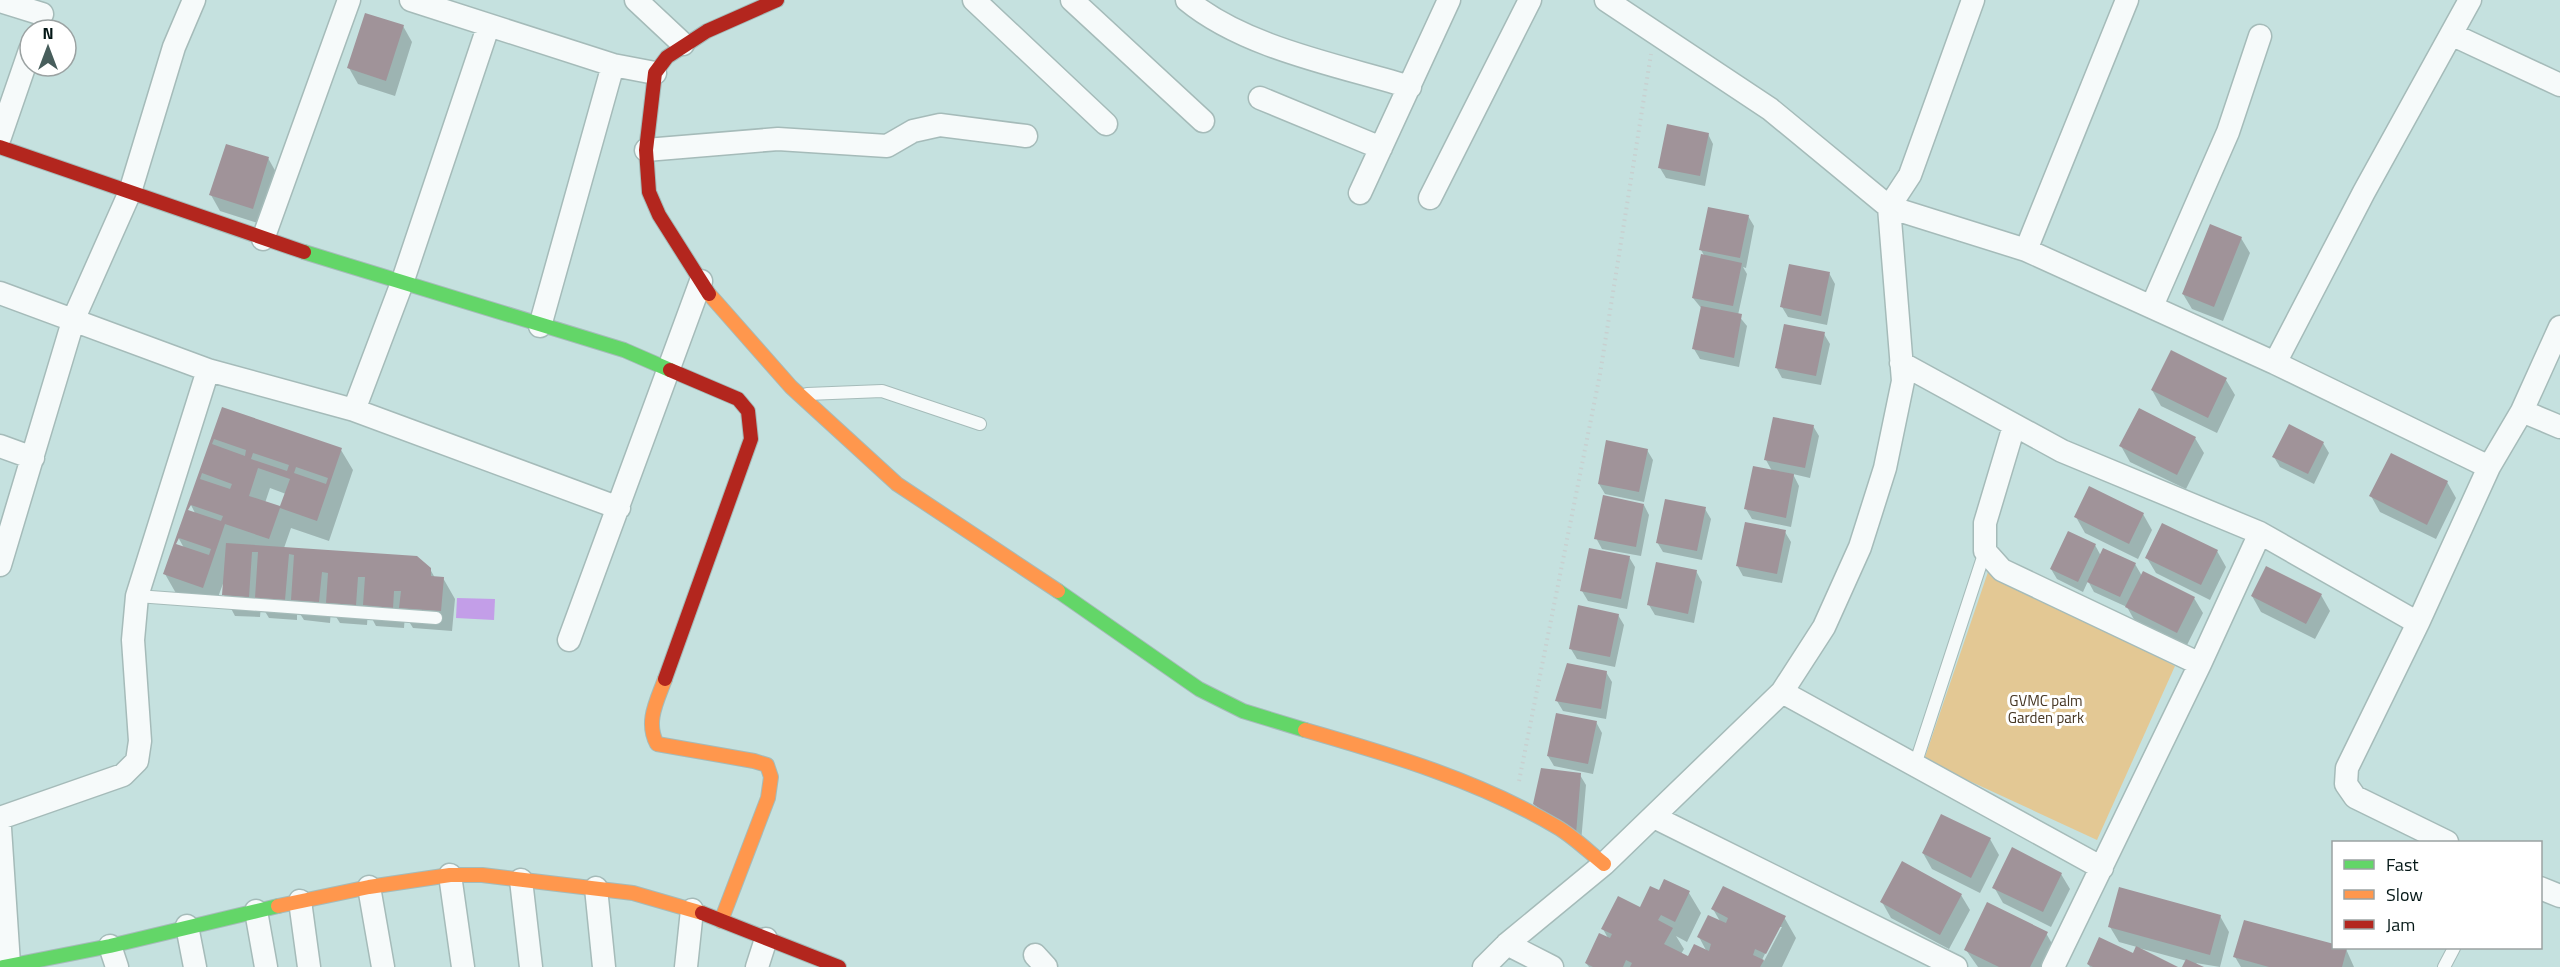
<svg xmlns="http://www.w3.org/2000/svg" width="2560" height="967" font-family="'Titillium Web',sans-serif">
<rect width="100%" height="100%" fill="#c5e1df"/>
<path fill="#e3c894" d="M1988,572L2175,666L2097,840L1924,760Z"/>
<path fill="#c39ee8" d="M457,598L495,599L494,620L456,618Z"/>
<path fill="#0003" fill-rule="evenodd" d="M403,26L412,42L395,96L358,84L349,68Z
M1708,134L1713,144L1705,186L1666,178L1660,168Z
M268,158L277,174L261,224L220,211L211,195Z
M1748,216L1754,226L1746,268L1743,267L1747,274L1738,315L1747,326L1739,367L1700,359L1694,349L1702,309L1693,298L1705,257L1701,250Z
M2241,238L2250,253L2223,321L2192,309L2183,294Z
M1829,273L1835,284L1827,325L1788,317L1782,307Z
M1824,334L1830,344L1821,385L1782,378L1776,367Z
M2226,380L2235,395L2217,433L2161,406L2152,390Z
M223,409L341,450L353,470L329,541L291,528L284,548L430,569L435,578H443L455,599L452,631L413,628L405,615L404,628L376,626L368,611L367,625L340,623L331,609L330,623L304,620L297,609V620L269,618L261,605L260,617L235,616L224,595V581L214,608L177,595L165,574L184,548L178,537L196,515L190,503ZM270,488L286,494L281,508L265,503Z
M1813,426L1819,436L1810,478L1793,474L1799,486L1791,527L1752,519L1746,509L1772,471L1766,460Z
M2195,438L2204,453L2186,489L2130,462L2121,446Z
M2323,443L2329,453L2314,484L2280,467L2274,457Z
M1647,450L1653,460L1644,502L1605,494L1599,484Z
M2447,482L2456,498L2436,539L2380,512L2371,496Z
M1644,505L1649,515L1641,556L1602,549L1596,538Z
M1705,509L1711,519L1702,560L1663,552L1657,542Z
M2143,514L2152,530L2138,559L2085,533L2076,517Z
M1785,532L1791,542L1782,583L1743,576L1737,565Z
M2095,545L2101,556L2135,564L2142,576L2194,598L2203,613L2186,647L2136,623L2127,607L2094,592L2088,581L2083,592L2057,579L2051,569Z
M2217,551L2226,567L2210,600L2156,573L2147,558Z
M1629,557L1635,567L1627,609L1588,601L1582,591Z
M1696,571L1702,582L1694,623L1655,615L1649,605Z
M2321,595L2330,611L2315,639L2261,612L2252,596Z
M1618,615L1624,625L1615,667L1577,659L1571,649Z
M1606,672L1612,682L1606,719L1563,711L1557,701Z
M1596,722L1602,733L1593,774L1554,766L1548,756Z
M1542,770L1580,775L1586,785L1581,842Z
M1990,839L1999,855L1980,893L1932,869L1923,853Z
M2061,874L2070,889L2051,927L2003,903L1994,887Z
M1665,881L1689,893L1701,913L1687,942L1676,936L1684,949L1681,954L1689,958L1707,952L1699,937L1721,923L1713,909L1784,917L1796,938L1782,967H1589L1586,963L1609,940L1603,929L1640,909L1660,892ZM1778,927H1782L1764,961L1762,960Z
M1961,895L1970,910L1949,949L1891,918L1882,902Z
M2220,916L2229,932L2220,967L2196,963L2200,967H2184L2187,961L2139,948L2174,967H2090L2088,964L2134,955L2137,947L2119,942L2110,927Z
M2046,933L2055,949L2046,967H1978L1966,950Z
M2339,948L2346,949L2354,967H2241L2235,957Z"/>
<path fill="#a09399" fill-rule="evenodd" d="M365,13L404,25L386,81L347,68Z
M1667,124L1709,133L1700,176L1658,168Z
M226,144L269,157L253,209L209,195Z
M1708,207L1749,215L1740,258L1699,250Z
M2210,224L2242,237L2214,307L2182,294Z
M1701,254L1742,263L1733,306L1692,298Z
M1789,264L1830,272L1821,316L1780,307Z
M1701,306L1742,314L1734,358L1692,349Z
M1784,324L1825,332L1816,376L1775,368Z
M2171,350L2227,378L2208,418L2151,390Z
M222,407L342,448L317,521L280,508L269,539L225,524L203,588L163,574ZM214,439L246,450L245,456L212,444ZM253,453L289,465L287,471L251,459ZM296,467L328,478L326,484L294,473ZM258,468L290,479L280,506L249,496ZM202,473L232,484L230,489L200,479ZM191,505L223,516L221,521L188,510ZM179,538L211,549L209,555L176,544Z
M2139,408L2196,437L2177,475L2119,446Z
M1773,417L1814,425L1805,468L1764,460Z
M2289,424L2324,442L2308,474L2272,457Z
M1606,440L1648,449L1639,492L1598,484Z
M2391,453L2448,481L2427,525L2369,496Z
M1753,466L1794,474L1786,518L1744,509Z
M2089,486L2144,513L2129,544L2074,517Z
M1603,495L1644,504L1636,547L1594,539Z
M1665,499L1706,507L1697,551L1656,543Z
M1745,522L1786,530L1777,574L1736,566Z
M2162,523L2218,550L2201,585L2145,558Z
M2068,531L2096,544L2078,582L2050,569Z
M226,543L417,556L431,568V576L444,577L441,611L399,608L401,591H394L393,608L363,605L365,577H358L356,605L326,603L328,573L322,572L319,602L291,600L294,555L289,554L285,600L255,598L258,552H252L249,597L222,595Z
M1589,548L1630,556L1621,599L1580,591Z
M2103,548L2136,563L2120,597L2087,582Z
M1656,562L1697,570L1688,614L1647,605Z
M2266,566L2322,594L2306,624L2251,596Z
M2143,571L2195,597L2177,633L2125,607Z
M1578,605L1619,614L1610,657L1569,649Z
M1567,663L1607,671L1601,709L1555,701Z
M1556,713L1597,721L1588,764L1547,756Z
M1541,768L1581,773L1576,834L1533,804Z
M1941,814L1991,838L1971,878L1922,853Z
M2012,847L2062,873L2043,912L1992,888Z
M1902,861L1962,894L1940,935L1880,902Z
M1664,879L1690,891L1675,922L1661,915L1658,920L1673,928L1664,944L1688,956L1694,944L1709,951L1711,944L1697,937L1708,915L1726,923L1728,918L1711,909L1723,886L1786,916L1766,954L1755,949L1753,955L1764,960L1760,967H1630L1632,963L1626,960L1623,967H1593L1585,963L1599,933L1610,938L1612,934L1601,929L1618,896L1640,907L1650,886L1659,890Z
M2119,887L2221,915L2210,955L2108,927Z
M1987,902L2048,932L2030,967H1999L1964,950Z
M2244,920L2334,944V948H2347L2342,967H2269L2233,957Z
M2099,937L2133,953L2136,946L2178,967H2093L2087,964Z
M2186,959L2204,967H2182Z"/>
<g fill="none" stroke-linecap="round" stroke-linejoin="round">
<g stroke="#a5bbb9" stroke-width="14">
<path id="lane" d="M807,394L882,391L980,424
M137,596L436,618
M1915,765L1985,551
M2444,967L2454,948"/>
</g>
<g stroke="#a5bbb9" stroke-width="25">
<path id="street" d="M411,0L613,65
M636,0L683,44
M974,0L1106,124
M1072,0L1203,121
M1187,0C1245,48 1338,65 1410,87
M1973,0L1910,175L1889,207L2026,250L2275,363L2489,467L2418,623
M0,1L42,14
M2453,35L2560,85
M1260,98L1381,148
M0,137L30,50
M646,150L778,139L887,146L913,131L940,125L1026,136
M1360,193L1449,0
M1430,198L1530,0
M263,239L349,0
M2026,250L2127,0
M0,293L208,370L354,410L619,508
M2152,306L2228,132L2260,36
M540,326L613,65L655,73
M1901,363L2062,451L2260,533
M2275,363L2364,192L2470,0
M354,410L402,283L488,27
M2522,411L2560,427
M2014,426L1985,523V551L2002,570L2200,664
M0,446L33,458
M2489,467L2522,411L2560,327
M0,565L74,318L130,192L174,47L194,0
M569,640L701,281
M1782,692L2102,868
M1654,817L1956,967
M0,818L123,775L137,761L140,741L133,640L137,596L208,370
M0,828L9,964
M450,875L463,967
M521,880L531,967
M369,887L383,967
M596,888L604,967
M2540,888L2560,896
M300,901L309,967
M256,911L266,967
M187,926L195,967
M1507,944L1552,967
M110,946L117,967
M1035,955L1046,967
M686,967L692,910
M757,967L766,939
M1484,967L1507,944L1604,864L1782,692L1824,627L1860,547L1885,468L1903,381L1889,207L1770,109L1606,0
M2053,967L2200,664L2260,533L2418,623L2347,768L2346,784L2355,797L2447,842"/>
</g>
<g stroke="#a5bbb9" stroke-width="16">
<path id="fast" d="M304,252L624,350L670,370
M1058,591L1199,689L1243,711L1305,730
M3,967L110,946L278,906"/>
</g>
<g stroke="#a5bbb9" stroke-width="16">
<path id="slow" d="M709,294L791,387L897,484L1058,591
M665,679C657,701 645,722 657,744L754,761L767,765L771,777L768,798L721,921
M1305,730C1392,755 1479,781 1557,827C1574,837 1589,852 1604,864
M278,906L369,887L450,875H482L633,893L702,913"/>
</g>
<g stroke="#a5bbb9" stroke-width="16">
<path id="jam" d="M0,147L304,252
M709,294L659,215L649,192L646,150L655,73L667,57L707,31L777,0
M665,679L751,439L748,411L738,399L670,370
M702,913L839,967"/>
</g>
<path stroke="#c8d0d0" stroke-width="4" stroke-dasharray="1.5 4.5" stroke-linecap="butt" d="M1519,781L1600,374L1651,54"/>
<use href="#lane" stroke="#f6fafa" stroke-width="12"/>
<use href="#street" stroke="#f6fafa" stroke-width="22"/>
<use href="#fast" stroke="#63d668" stroke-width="14"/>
<use href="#slow" stroke="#ff974d" stroke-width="14"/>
<use href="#jam" stroke="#b3261e" stroke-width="14"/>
</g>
<g text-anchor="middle" stroke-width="6" stroke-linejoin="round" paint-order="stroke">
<g font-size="15" fill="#453522" stroke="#fff">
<text x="2046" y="706">GVMC palm<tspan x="2046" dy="17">Garden park</tspan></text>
</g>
</g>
<rect x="2332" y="841" width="210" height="108" fill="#ffffff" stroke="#9ba2a2" stroke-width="1.5"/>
<rect x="2344" y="860" width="30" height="9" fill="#63d668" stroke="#9ba2a2" stroke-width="1.5"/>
<text x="2386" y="871" font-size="18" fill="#041716">Fast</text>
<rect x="2344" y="890" width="30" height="9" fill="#ff974d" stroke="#9ba2a2" stroke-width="1.5"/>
<text x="2386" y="901" font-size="18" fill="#041716">Slow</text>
<rect x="2344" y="920" width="30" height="9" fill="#b3261e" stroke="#9ba2a2" stroke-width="1.5"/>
<text x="2386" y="931" font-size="18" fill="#041716">Jam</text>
<g transform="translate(48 48)"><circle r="28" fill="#ffffff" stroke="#9ba2a2" stroke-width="1.5"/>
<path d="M0-4.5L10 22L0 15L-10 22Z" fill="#485e5c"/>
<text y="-9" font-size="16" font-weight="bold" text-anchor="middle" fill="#041716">N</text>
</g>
</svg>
